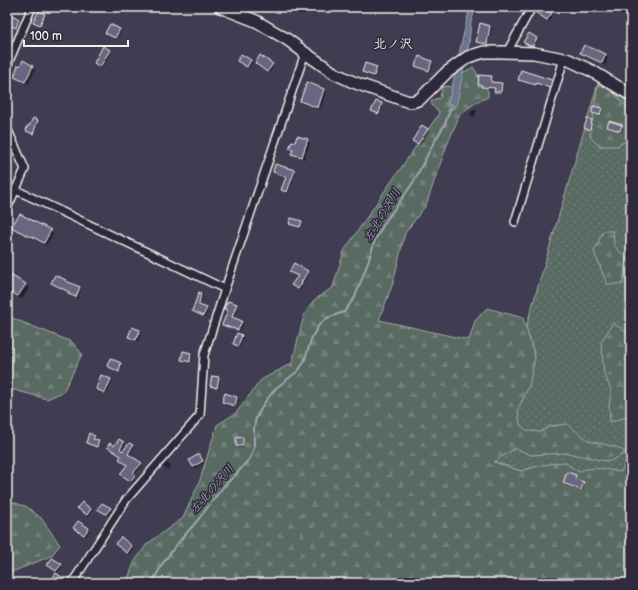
<svg xmlns="http://www.w3.org/2000/svg" width="638" height="590" font-family="'Balsamiq Sans','Klee One',sans-serif">
<defs>
<pattern id="grass-dots" width="8" height="8" patternUnits="userSpaceOnUse"><rect width="8" height="8" fill="#586a62"/><path d="M2 2h.1M6 6h.1" fill="none" stroke="#718078" stroke-width="1.8" stroke-linecap="round"/></pattern>
<pattern id="forest-firs" width="22" height="20" patternUnits="userSpaceOnUse"><rect width="22" height="20" fill="#586a62"/><path d="M5 1l3.5 6h-7zM16 11l3.5 6h-7z" fill="#718078"/></pattern>
<pattern id="water-ripples" width="26" height="14" patternUnits="userSpaceOnUse"><rect width="26" height="14" fill="#6a768c"/><path d="M2 4q2-2 4 0t4 0M15 11q2-2 4 0t4 0" fill="none" stroke="#5b616c"/></pattern>
</defs>
<rect width="100%" height="100%" fill="#403c51"/>
<filter id="ink" filterUnits="userSpaceOnUse"><feTurbulence type="fractalNoise" baseFrequency=".025" numOctaves="2"/><feDisplacementMap in="SourceGraphic" scale="8" xChannelSelector="R" yChannelSelector="G"/><feConvolveMatrix kernelMatrix="1 2 1 2 8 2 1 2 1" color-interpolation-filters="sRGB"/></filter>
<g filter="url(#ink)">
<path fill="url(#grass-dots)" stroke="#a6aea5" d="M598,83L631,104V462L620,478L542,465L521,471L494,462L535,357L526,327Z"/>
<path fill="url(#forest-firs)" stroke="#a6aea5" d="M473,67L488,91V97L474,104L460,114L445,150L426,205L405,233L393,283L379,320L469,340L475,321L487,308L523,318L535,357L529,386L518,409L520,425L528,431L541,432L550,426L567,424L589,441L616,447L624,451V454L610,461L600,460L567,453L531,455L515,448L494,462L521,471L542,465L564,462L579,472C590,465 609,470 621,472L631,451V583H126L135,561L147,544L183,518L199,483L217,425L236,413L261,380L292,363L304,315L313,301L333,287L344,251L384,192L436,118L438,117L439,111C434,109 433,107 431,102L435,99L440,98L442,87L449,86L454,90L452,94L447,99L448,107L447,111L454,108L456,87V77Z
M598,83L610,90L631,111V138L617,146H599L590,137Z
M603,231H613L614,245L626,258L623,284H607L594,252Z
M7,316L72,342L82,354L63,392L47,399L14,390L7,393Z
M613,323L629,334L631,356V415L630,416L610,422L609,406L611,390L604,373L601,342Z
M7,500L27,507L41,518L60,545L51,556L7,574Z"/>
<path fill="url(#water-ripples)" stroke="#a1a7b1" d="M470,7H476L471,22L469,43L456,107L448,105L461,45Z"/>
<path fill="#0007" d="M541,7H557L549,21L538,14Z
M12,17L21,22L17,29L9,24Z
M490,26L492,28L488,45L478,43L477,42Z
M119,30L121,31L117,39L106,33Z
M529,34L538,40L535,47H533L526,43Z
M109,51L111,52L102,68L95,63Z
M581,53L605,55L608,58L605,65L583,56Z
M420,57L432,62L433,64L430,72L418,67Z
M250,61L252,62L249,68L240,62Z
M258,64L272,65L274,66L269,73Z
M32,67L35,70L28,84L18,79L15,77Z
M376,68L378,69L375,77L365,74L363,72Z
M522,72L552,81L553,83L552,89L538,84L537,86L521,82L519,80Z
M491,77L493,78L492,83L501,84L503,86L502,93H497L495,91L496,89L484,88L479,84Z
M324,90L326,92L320,110L304,103L301,101Z
M376,102L383,106L380,115L373,111Z
M473,109L477,111L474,117L470,115Z
M601,109L603,110L601,116L595,114L593,112Z
M34,119L38,122L34,134L27,131Z
M592,121L593,123L591,131L587,130L585,128Z
M621,126L623,127L622,132L610,128L608,127Z
M427,130L429,131L420,145L415,142Z
M307,140L310,143L304,159L295,156L292,153L293,151L290,148Z
M276,165L295,171L296,172L288,193L282,190L287,177L276,174L274,172Z
M12,227L50,231L53,234L46,245L34,238L33,239L15,230Z
M294,264L309,273L302,285L303,286L300,290L294,286L299,277Z
M7,274L26,285L29,288L22,299L7,291Z
M52,283L79,288L81,289L78,298L71,296L70,294V293Z
M200,294L202,295L201,307L208,310L205,317L194,312L193,311Z
M236,305L238,307L233,319L241,322L243,323L240,331L225,326L223,324L229,311L226,308Z
M133,328L142,332L138,341L131,338L129,337Z
M241,336L243,337L240,347L234,344Z
M184,352L191,354L193,355L191,363L184,362L182,360Z
M121,364L122,366L121,371L108,366Z
M218,378L220,380L218,389L213,387L211,386Z
M110,380L112,382L107,394L99,390Z
M225,394L237,398L239,400L236,407L225,404L223,402Z
M94,436L96,438L95,440L98,441L100,443L99,446L87,443Z
M242,438L244,440V448H239L237,446Z
M120,440L125,444L121,451L124,452L132,446L134,447L129,456L143,465L134,475L136,478L133,482L123,475L128,465L115,447Z
M7,447L10,449L8,453L7,452Z
M200,456L204,463L196,468L190,460Z
M166,463L171,466L168,470L163,467Z
M575,476L577,477L576,480L583,482L585,484L582,491L565,485L564,483Z
M102,504L112,511L108,515L100,510Z
M91,509L92,511L89,516L80,510Z
M78,522L90,530L86,536L76,529Z
M121,538L133,548L129,554L117,543Z
M61,565L62,567L58,572L50,566Z"/>
<g fill="none" stroke-linecap="round" stroke-linejoin="round">
<path stroke="#a1a7b1" stroke-width="2" d="M152,583L163,563L178,543L197,521L224,486L238,472L251,457L254,447V428L256,418L265,402L276,388L298,371L304,362L312,337L319,325L327,318L344,312L355,297L367,265L375,240L385,222L408,190L414,181L434,142L445,124L452,104"/>
</g>
<path fill="#676680" stroke="#f4f1e8" d="M538,7H541L552,13L547,20L535,12Z
M39,11L45,14L40,25L33,22Z
M12,15L19,19L16,28L7,24Z
M480,23L490,26L487,44L476,42Z
M110,24L120,29L115,38L105,33Z
M529,33L537,38L533,46H530L523,42Z
M584,45L606,54L602,63L580,53Z
M103,46L110,50L100,67L94,63Z
M241,54L251,60L247,67L237,61Z
M260,55L273,64L267,72L255,63Z
M419,56L432,61L429,71L415,66Z
M23,60L33,66L25,82L14,77L18,65L20,66Z
M365,63L377,67L374,76L362,72Z
M521,70L552,80L550,88L536,83V85L518,80Z
M479,75L492,76L491,82L502,83L501,92H494L495,88L481,87L482,85H478Z
M307,82L324,89L318,108L300,101Z
M376,101L382,103L379,114L371,111Z
M593,106L602,108L600,115L592,113Z
M33,118L38,120L33,134L26,131L27,126H29Z
M587,119L592,120L590,130L584,128Z
M609,121L622,125L620,131L607,127Z
M422,125L428,129L418,144L412,141Z
M297,136L308,139L302,157L291,154L293,149L289,148L292,141L295,142Z
M275,164L295,170L287,192L281,190L286,177L273,172Z
M20,214L51,230L44,243L31,236L30,237L11,227Z
M291,218L302,221L300,227L289,224Z
M294,263L308,271L301,283L302,284L298,289L291,285L298,276L289,272Z
M7,273L26,284L18,296L7,290Z
M55,275L66,280V281L80,287L76,297L68,294L69,292L51,283Z
M199,292L201,293L199,305L207,308L203,316L192,311Z
M228,301L237,304L232,317L242,321L238,330L222,325L228,310L224,309Z
M132,327L140,330L136,340L128,337Z
M237,333L242,335L238,346L233,344Z
M183,351L191,353L190,362L181,360Z
M110,358L121,363L119,372L107,366Z
M101,375L111,379L105,393L96,389Z
M212,376L219,377L217,388L210,386Z
M225,393L237,397L235,406L222,402Z
M89,433L95,436L93,439L99,440L97,447L86,443Z
M243,437V446H236V438Z
M119,439L124,442L120,449L123,451L129,443L133,445L128,454L142,463L133,473L136,475L130,481L120,474L127,465L119,459L121,456L107,447L110,443L114,446Z
M199,454L203,461L193,467L189,460Z
M567,472L576,475L575,479L584,482L581,490L563,483Z
M82,502L91,509L87,515L77,508Z
M102,503L111,508L106,514L97,509Z
M78,521L89,528L84,535L73,528Z
M121,537L132,546L127,553L115,544Z
M52,558L62,564L56,571L47,565Z
M56,573L66,580L64,583H49Z"/>
<g fill="none" stroke-linecap="round" stroke-linejoin="round">
<g stroke="#f4f1e8" stroke-width="10">
<path id="street" d="M507,52L532,7
M7,66L32,7
M7,128L25,169L7,209
M16,190L225,289
M515,222L564,59
M72,583L126,500L200,415L204,355L225,289L305,53"/>
</g>
<g stroke="#f4f1e8" stroke-width="14">
<path id="secondary" d="M220,7L256,21L288,40L305,53L334,73L353,82L409,102L415,101L420,99L446,73L468,57L484,52H502L534,53L569,60L592,71L631,95"/>
</g>
<use href="#street" stroke="#2f2a3d" stroke-width="7"/>
<use href="#secondary" stroke="#2f2a3d" stroke-width="11"/>
</g>
</g>
<g text-anchor="middle" stroke-width="3" stroke-linejoin="round" paint-order="stroke">
<g font-size="12" font-style="italic" fill="#afb4ba" stroke="#2f2a3d">
<text transform="translate(382 215) rotate(-59)" y="4">左北の沢川</text>
<text transform="translate(212 489) rotate(-49)" y="4">左北の沢川</text>
</g>
<g font-size="13" font-weight="bold" fill="#f4f1e8" stroke="#2f2a3d">
<text x="393" y="48">北ノ沢</text>
</g>
</g>
<rect width="638" height="590" fill="none" stroke="#2f2a3d" stroke-width="24"/>
<rect x="12" y="12" width="614" height="566" fill="none" stroke="#f4f1e8" stroke-width="1.5" filter="url(#ink)"/>
<path d="M24 40v6h104v-6" fill="none" stroke="#f4f1e8" stroke-width="2"/>
<text x="30" y="40" font-size="12" fill="#f4f1e8" stroke="#2f2a3d" stroke-width="3" paint-order="stroke">100 m</text>
</svg>
